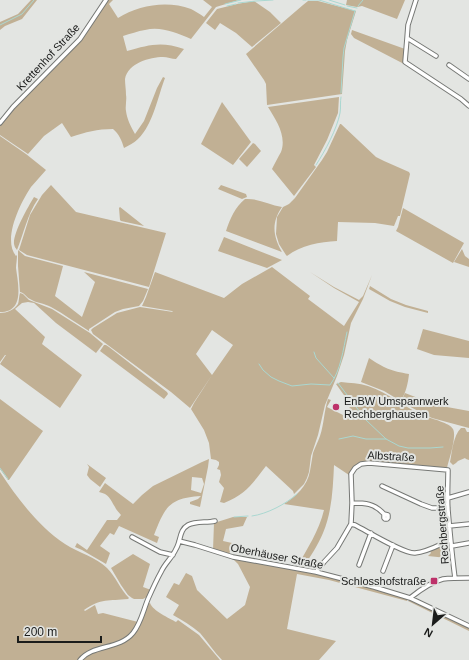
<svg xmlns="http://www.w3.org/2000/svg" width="469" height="660" font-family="Helvetica,sans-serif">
<rect width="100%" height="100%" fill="#e3e5e2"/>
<path fill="#c1b094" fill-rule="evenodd" d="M31,0H37L22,19L5,26L0,30V22L18,14Z
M108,0H113L109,4L118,18C139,5 167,0 191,9C195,11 200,14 204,17L212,7L203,0H239L216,7L191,39C176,33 161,26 145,30C138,31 130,34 123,36L127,51C149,45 161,41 184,49L176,59C172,59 167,57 163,57C150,57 128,63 125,79C125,84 126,90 126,95C127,100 125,106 126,111C127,119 131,127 135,134L144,121L157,88L163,77L165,78C158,96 153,125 138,139C134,143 129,145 124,148C122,141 119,134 113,129C97,129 86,132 71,137L62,123L44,136L28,154L0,135V125C20,98 48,77 70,52C85,36 94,16 108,0Z
M347,0H405L397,19L362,6L357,7L346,5Z
M254,1L270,12L281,23L252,47L236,33L220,23L215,30L206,23L217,9L237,4Z
M308,1H318L356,11L347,40L345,51L342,94L267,105L266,84L264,80L246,54L303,5Z
M352,30L405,49L404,64L354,38L351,34Z
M339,97L338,113L327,140L314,165L316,167L294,196L272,169C275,163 278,157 281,152C287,136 276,120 268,107Z
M222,102L251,142L233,165L201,144Z
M340,124H341L376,157L384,161L409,172L410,174L400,216H398L394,226L375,223L338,222L337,241C320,242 301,245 287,256L286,255L279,244L276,234L277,217L283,207L289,204L295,198L322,160L327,152Z
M0,136L26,154L46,170C41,176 36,181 31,187C21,202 2,239 16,256L17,255C17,260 16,264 16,268C18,284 25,312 0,312Z
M253,143L255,144L261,151L247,167L239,159Z
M51,185L76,212L166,233L149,287L27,255L19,250L30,215L42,195Z
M221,185L246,194L247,197L242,199L218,189Z
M34,197L38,199C27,215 24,233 17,250C15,247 15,248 14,244C13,233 28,207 34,197Z
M245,199C258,198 269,205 282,207C271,223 273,236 282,252L226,231C230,219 235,207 245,199Z
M120,207L144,226L121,221L120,220L119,208Z
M403,208L464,243L453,263L396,231L398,227Z
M224,237L282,260L267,268L218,251Z
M462,249L465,256L469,259V267L454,262Z
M18,250L25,256L63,266L55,296L82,317L95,282L84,272L148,289L143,301L139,306L123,309L115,312L89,329V331C76,323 64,314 51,307C44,303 36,303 30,299C26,297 25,293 20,292L18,266Z
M272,267L310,296L308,299L344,326L359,302L334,288L310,272L334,287L359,300L363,296L372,275L363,299L351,323L344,355L337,376L325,405L318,435L311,456L309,472L307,478L304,484L294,494L293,491L266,466C252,484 246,494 224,503L220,502L224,488L219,482L221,475L220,470L217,469L219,465V462L216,460L211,459L209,443L204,430L191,409L194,403L212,375L233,345L212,330L196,354L212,375L190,408L171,392L93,334L91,330L93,328L117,313L140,307L173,312L172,311L142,306L146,297L155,272L224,298L242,284Z
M370,286L391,299L406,305L428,311V313L405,307L390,301L369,289Z
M20,293L23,294L29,300L52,309L90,333L103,344L96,353L56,323L34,303L28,302L22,303L15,309L45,337L42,344L82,375L60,408L0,364L6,355H5L0,362V313C7,313 14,310 18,304C19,301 19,296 20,293Z
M423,329L469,341V358L434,355L417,349Z
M104,345H106L109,347L167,392L168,394L164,399L100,351Z
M369,358C384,368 391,371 409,374C408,383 406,393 401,400H399L384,391L361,382Z
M341,382C350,383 359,383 368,386C389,393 405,408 425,416C432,419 450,423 453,429C457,437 449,459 447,468L369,461C358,463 354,464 349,475L334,465C333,487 332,512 323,533C318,545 310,557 303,568L297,567C307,549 319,531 324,510L284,504C296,496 307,487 310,471C311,465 312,459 313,453C315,447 318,442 320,436C324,424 324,411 328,399L331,400L327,407L345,416L351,405L336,384Z
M405,393L436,405L469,411V428L432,418L422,413L401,402Z
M0,399L43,431L9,480H8L0,469Z
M461,428H465L467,432H469V460L466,459L465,458L458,461L456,463L453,465L450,462C452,452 453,436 461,428Z
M209,459L208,467L200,507L190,504V502L198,499L201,496C169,498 165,507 154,535L159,537L157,543L119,526L114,535L110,533L100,546L110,553L106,564L82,550L75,547L77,543L87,550L107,520H117L121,515C119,512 116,510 115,507C110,499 109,494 99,492L105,483L133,504L142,495L153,486L202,462ZM192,477L202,478L204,484L201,493L191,490Z
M87,464L106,478L100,487L90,479L87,475L89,467Z
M0,472C18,499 38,526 65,544C79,553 96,557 107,568C116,577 120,589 129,598L128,599C109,601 101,598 84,610L85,611L95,605L98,614L103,613L138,622L133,632L122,641L90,650L86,653L79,660H0Z
M233,517H247L243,526L226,529L223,541L232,543L229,555L213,550L214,523Z
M445,545L447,558L428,556L431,553L430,551Z
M133,554L150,564L143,587L151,590L147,597L143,599H134L132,598L128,595L121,585L111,568Z
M233,559L315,574L362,586L407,599V601L329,580L297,574L287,629L336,641L319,660H222C214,652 208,642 200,633C192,626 182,620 173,615L179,605L166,597L174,583L179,585L186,573L192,576L197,590L227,619L245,605L250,587L238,564Z
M410,600L469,628V631L408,601Z
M150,603C153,611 169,618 176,622L178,620L199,635L220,660H82C89,653 95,652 104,649C133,642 139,631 147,604Z"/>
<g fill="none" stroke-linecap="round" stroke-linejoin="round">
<path stroke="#aad8d1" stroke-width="1" d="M303,0H306
M308,0H319L355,11
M329,0L345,5
M238,3L256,1L273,0
M225,4L241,0
M227,6L236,4
M347,6L357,8
M358,6L363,0
M0,25L22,14L34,0
M341,93L343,57L344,48L355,11
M316,165C325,151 337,129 340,113C341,108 340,102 341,97
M314,352L316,358L334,378
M259,364L263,370L271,377L279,381L292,386L311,384L330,385C341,370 343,350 347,332
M338,383L366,420L386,439L399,446L408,448H430L443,447
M339,439L353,436L366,439H386
M0,468L8,479
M252,516C267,514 286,504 297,494
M234,517L248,516"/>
<g stroke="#767875" stroke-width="5.5">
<path id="street" d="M416,0L408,25L407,38L436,56
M407,38L405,62L461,99L469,106
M449,65L469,79
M0,123L13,107L80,39L106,0
M382,486L421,504L432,508H448
M448,498L469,492
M352,503C365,503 374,503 384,514V518L385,519H387L388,518V515L384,514
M351,524L355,525C367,531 404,554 415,553C427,552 439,545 450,540
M449,526L469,524
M132,537L160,552L173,555
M179,541L195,545L233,557L316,572L374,587L410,598L469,626
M452,546L469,543
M359,565L371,533
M383,571L393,545
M316,572L324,562L337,548L351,524L352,503L351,474L355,468L361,464L369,463L448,470C448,483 447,497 448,510C450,533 452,556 455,578
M410,598C420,590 431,582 443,579C451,578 461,578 469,578
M80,660C93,644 119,650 133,633C141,623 143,611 148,599C152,590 156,581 161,572C165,563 172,558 176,549C181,541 179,530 188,525C196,521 206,523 215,521"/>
</g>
<use href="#street" stroke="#fff" stroke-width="3.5"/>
</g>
<g fill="#bd3169" stroke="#e3e5e2" stroke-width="1.5">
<circle cx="336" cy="407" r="4"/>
<rect x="430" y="577" width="8" height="8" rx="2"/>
</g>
<g text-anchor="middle" stroke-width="4" stroke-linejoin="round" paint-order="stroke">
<g font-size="11" fill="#1b1c1b" stroke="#e3e5e2">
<text transform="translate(48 57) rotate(-47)" y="4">Krettenhof Straße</text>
<text transform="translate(391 456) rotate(3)" y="4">Albstraße</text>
<text transform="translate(442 525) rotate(-94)" y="4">Rechbergstraße</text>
<text transform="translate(277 556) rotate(11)" y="4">Oberhäuser Straße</text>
</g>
<g font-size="11" fill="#1b1c1b" stroke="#e3e5e2" text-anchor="start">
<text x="344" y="405">EnBW Umspannwerk<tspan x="344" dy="13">Rechberghausen</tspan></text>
<text x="426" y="585" text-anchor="end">Schlosshofstraße</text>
</g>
</g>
<g transform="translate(433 624) rotate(208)" stroke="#e3e5e2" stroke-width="3" paint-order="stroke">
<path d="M0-3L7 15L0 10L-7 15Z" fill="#1b1c1b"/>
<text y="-6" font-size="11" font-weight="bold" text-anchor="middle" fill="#1b1c1b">N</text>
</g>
<path d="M18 636v6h83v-6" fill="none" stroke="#1b1c1b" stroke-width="2"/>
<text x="24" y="636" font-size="12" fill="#1b1c1b" stroke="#e3e5e2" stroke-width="3" paint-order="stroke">200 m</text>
</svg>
